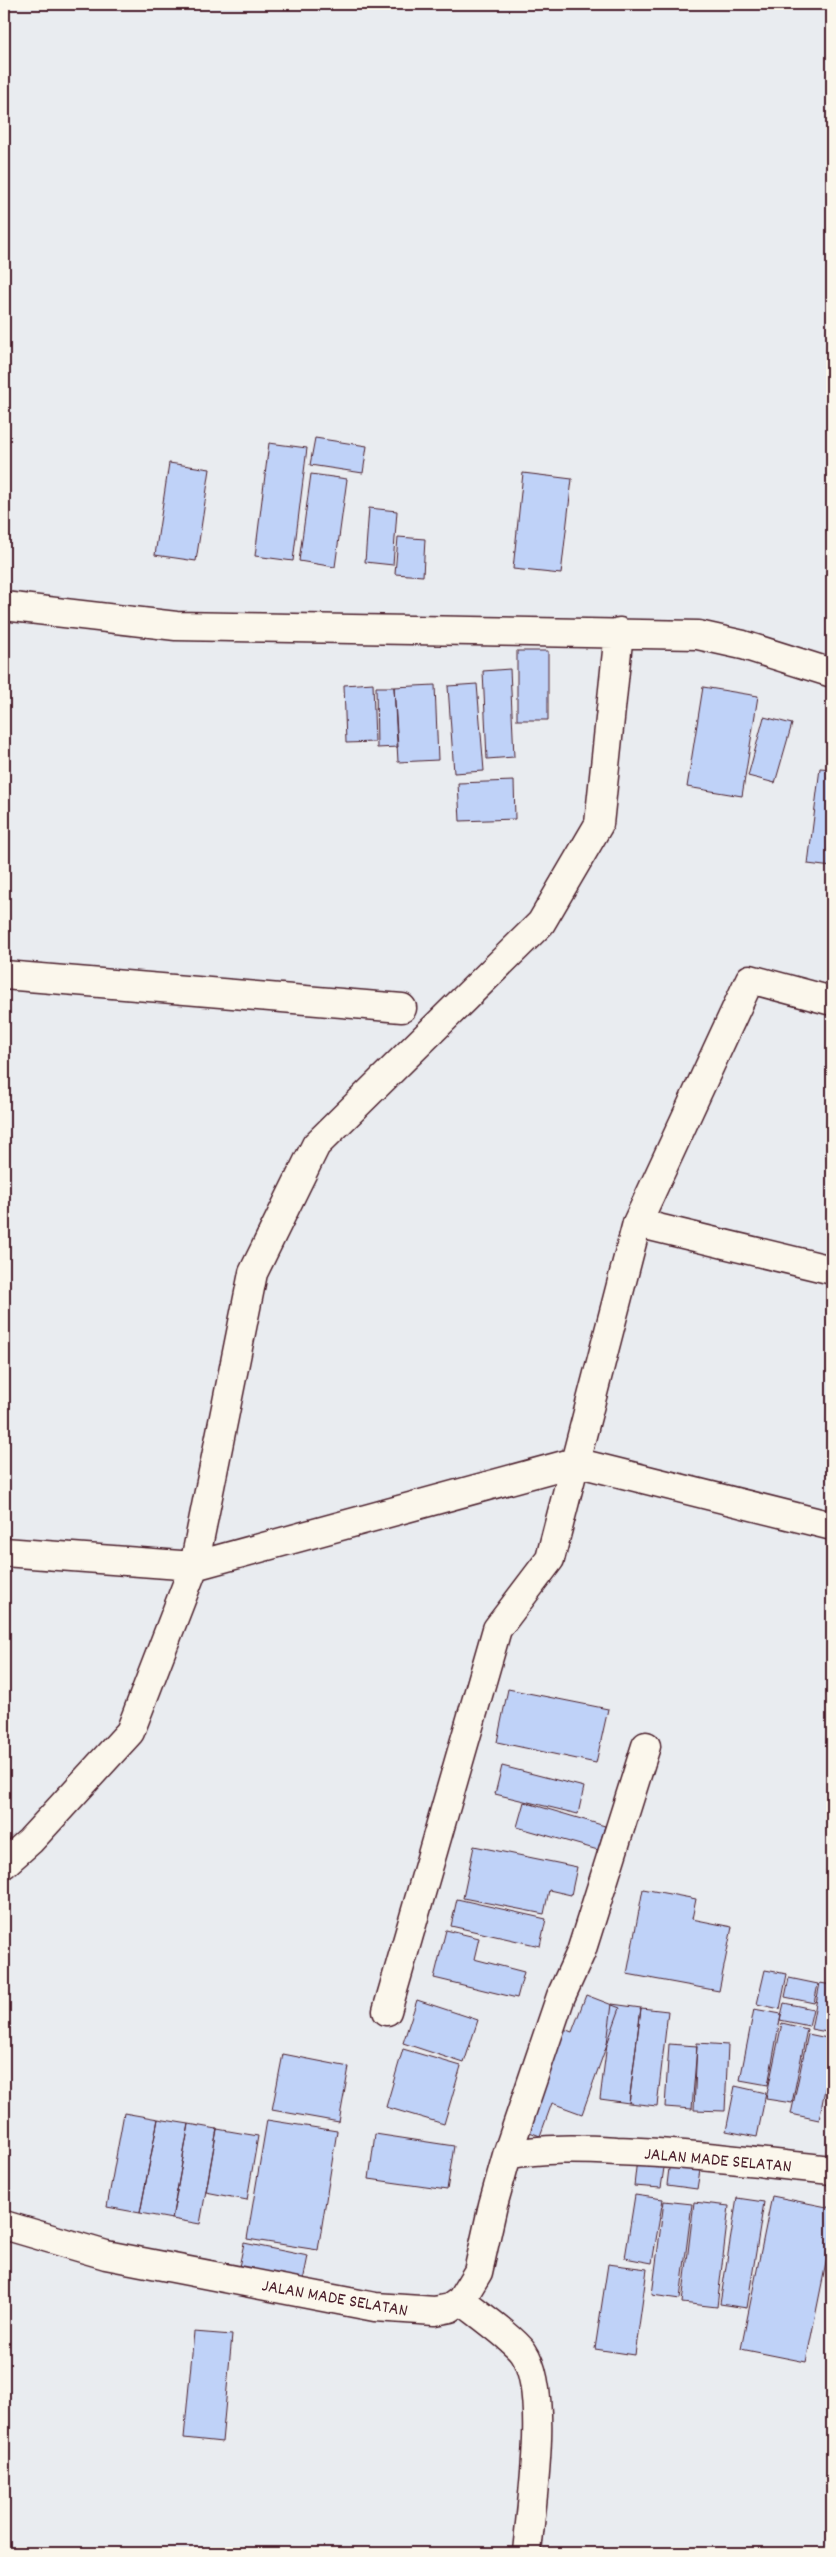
<svg xmlns="http://www.w3.org/2000/svg" width="836" height="2557" font-family="Dekko,sans-serif">
<rect width="100%" height="100%" fill="#e9ecf0"/>
<filter id="ink" filterUnits="userSpaceOnUse"><feTurbulence type="fractalNoise" baseFrequency=".02" numOctaves="2"/><feDisplacementMap in="SourceGraphic" scale="10" xChannelSelector="R" yChannelSelector="G"/><feConvolveMatrix kernelMatrix="1 2 1 2 8 2 1 2 1" color-interpolation-filters="sRGB"/></filter>
<g filter="url(#ink)">
<path fill="#bfd2f8" stroke="#4a1f2b" d="M315,438L367,446L363,473L310,465Z
M269,443L307,448L293,561L255,556Z
M169,463L210,469L196,561L155,555Z
M523,473L572,479L561,574L513,569Z
M311,474L347,479L335,567L299,561Z
M369,508L397,511L393,565L365,562Z
M398,537L425,539L423,576L395,574Z
M517,651H548V720H517Z
M510,669L514,757L487,759L483,671Z
M373,683L375,742L346,743L344,685Z
M477,684L484,771L454,773L448,686Z
M435,685L438,760L398,762L394,687Z
M376,687H394L398,747L377,748Z
M703,687L758,696L742,796L687,787Z
M764,717L792,724L775,783L748,776Z
M820,768L832,769V867L808,864Z
M514,781L515,819L460,821L458,783Z
M508,1689L608,1709L596,1763L497,1742Z
M502,1766L584,1787L578,1814L495,1794Z
M524,1802L605,1826L598,1850L517,1827Z
M474,1846L577,1867L571,1895L549,1890L544,1914L463,1898Z
M643,1889L696,1899L692,1919L732,1927L719,1991L627,1974Z
M457,1899L546,1919L540,1946L451,1926Z
M446,1930L479,1938L474,1959L524,1972L517,1998L434,1978Z
M765,1970L787,1974L780,2009L757,2004Z
M789,1978L818,1984L814,2003L785,1997Z
M820,1983L832,1985V2033L811,2029Z
M586,1995L620,2008L582,2114L552,2103L540,2136L519,2128L556,2026L572,2032Z
M417,2000L478,2020L464,2063L403,2043Z
M4,2003H6L4,2023Z
M784,2003L813,2009L809,2026L780,2020Z
M612,2004L641,2008L629,2103L600,2099Z
M641,2008L668,2011L657,2106L629,2103Z
M754,2009L781,2014L768,2085L740,2080Z
M782,2023L807,2029L792,2103L766,2099Z
M808,2034L832,2039V2053L819,2120L791,2114Z
M697,2043L728,2045L725,2111L694,2110Z
M669,2044L697,2046L692,2109L665,2107Z
M403,2049L461,2066L444,2124L386,2107Z
M283,2054L349,2067L339,2122L272,2110Z
M735,2086L766,2093L757,2137L726,2131Z
M124,2113L158,2119L140,2213L107,2207Z
M158,2119L189,2124L172,2219L140,2213Z
M267,2120L337,2131L318,2250L247,2239Z
M189,2124L217,2129L200,2224L172,2219Z
M217,2129L258,2136L247,2200L206,2192Z
M375,2134L454,2146L447,2190L369,2179Z
M637,2159L665,2161L661,2188L634,2186Z
M670,2160L701,2164L697,2189L667,2185Z
M635,2195L663,2199L652,2263L625,2258Z
M772,2196L832,2208V2233L806,2362L741,2349Z
M737,2198L764,2202L747,2308L720,2304Z
M664,2201L692,2204L680,2299L652,2295Z
M694,2202L729,2206L717,2307L682,2303Z
M244,2243L308,2256L303,2281L239,2267Z
M608,2264L647,2269L635,2355L595,2349Z
M194,2332L232,2335L222,2442L184,2438Z"/>
<g fill="none" stroke-linecap="round" stroke-linejoin="round">
<g stroke="#4a1f2b" stroke-width="31">
<path id="street" d="M4,606L176,626L698,635L743,645L832,673
M4,975L402,1008
M637,1223L832,1270
M4,1552L194,1566L575,1462L832,1526
M4,1864L30,1841L130,1732L194,1566L253,1273L316,1145L541,923L599,824L619,632
M387,2011L497,1629L550,1559L637,1223L750,979L832,1001
M507,2155L561,1996L581,1952L646,1746
M4,2225L106,2255L375,2307L435,2311L450,2308L461,2300L478,2272L493,2205L507,2155C544,2148 580,2149 617,2151C689,2153 761,2163 832,2170
M461,2300C476,2312 514,2339 523,2352C550,2392 531,2504 527,2553"/>
</g>
<use href="#street" stroke="#fbf7ec" stroke-width="28"/>
</g>
</g>
<g text-anchor="middle" stroke-width="4" stroke-linejoin="round" paint-order="stroke">
<g font-size="18" fill="#4a1f2b" stroke="#fbf7ec">
<text transform="translate(718 2159) rotate(5)" y="6">JALAN MADE SELATAN</text>
<text transform="translate(335 2297) rotate(10)" y="6">JALAN MADE SELATAN</text>
</g>
</g>
<rect width="836" height="2557" fill="none" stroke="#fbf7ec" stroke-width="20"/>
<rect x="10" y="10" width="816" height="2537" fill="none" stroke="#4a1f2b" stroke-width="2" filter="url(#ink)"/>
</svg>
